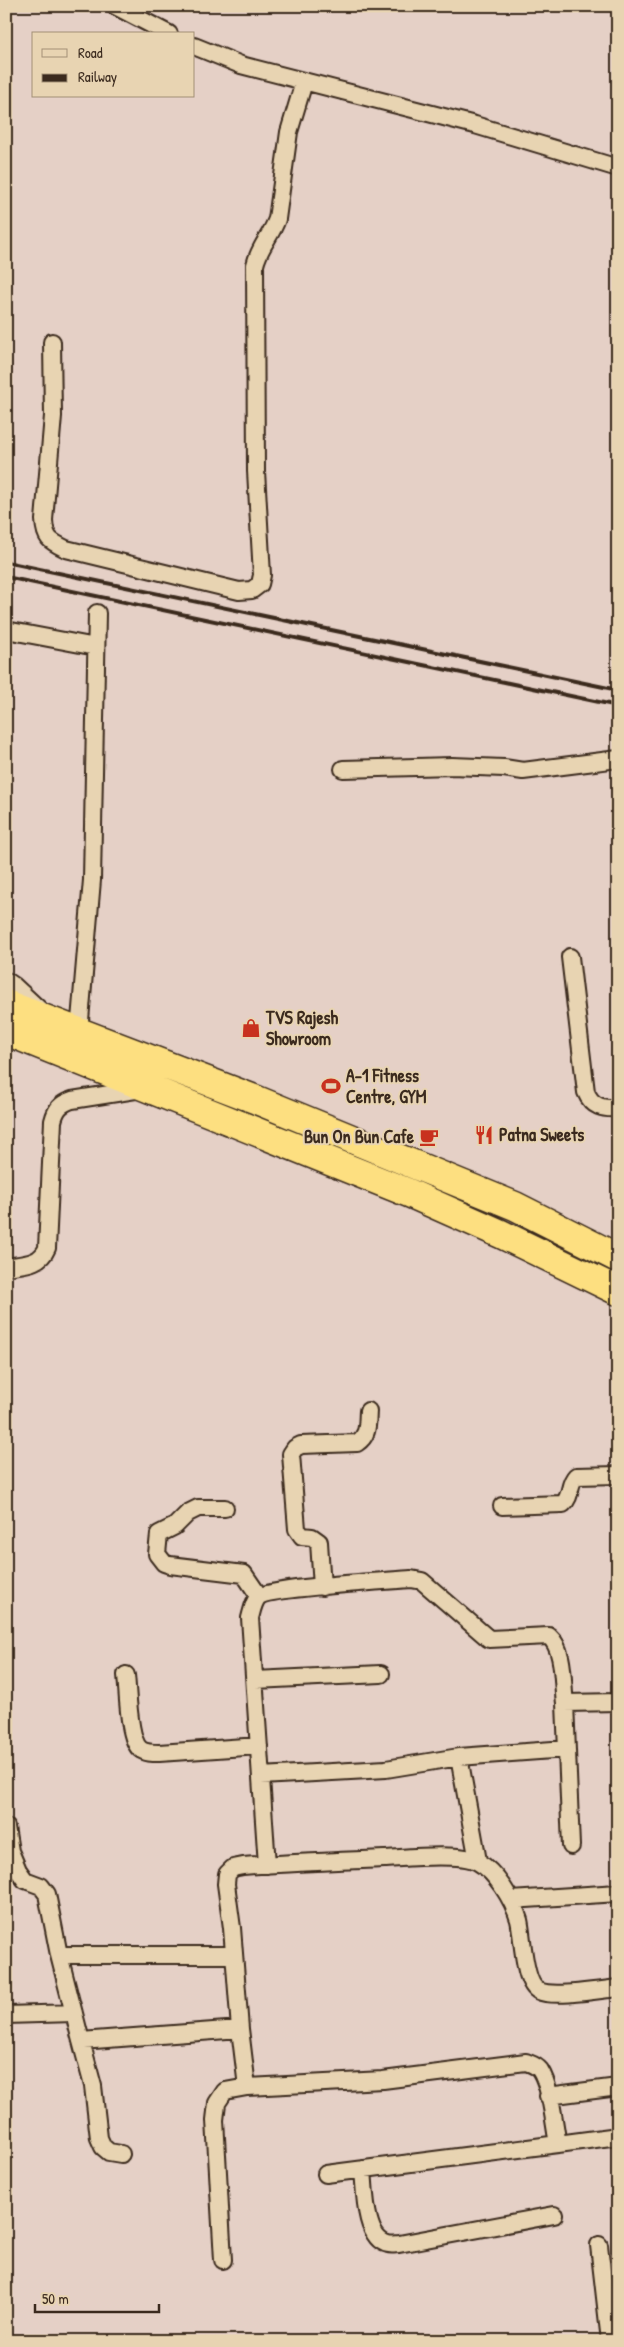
<svg xmlns="http://www.w3.org/2000/svg" width="624" height="2347" font-family="'Patrick Hand',sans-serif">
<rect width="100%" height="100%" fill="#e5d0c6"/>
<filter id="ink" filterUnits="userSpaceOnUse"><feTurbulence type="fractalNoise" baseFrequency=".02" numOctaves="2"/><feDisplacementMap in="SourceGraphic" scale="10" xChannelSelector="R" yChannelSelector="G"/><feConvolveMatrix kernelMatrix="1 2 1 2 8 2 1 2 1" color-interpolation-filters="sRGB"/></filter>
<g filter="url(#ink)">
<g fill="none" stroke-linecap="round" stroke-linejoin="round">
<g stroke="#3b2a1e" stroke-width="20">
<path id="street" d="M115,6L169,34
M194,46L241,65L475,125L618,168
M52,342L53,416L44,520C45,539 50,541 66,549L239,591L252,590L260,584L262,575L256,471L255,265C259,247 271,236 277,219L289,132L304,82
M6,630L96,647
M343,769L452,766L504,768L523,771L618,759
M570,957L586,1092C592,1107 603,1109 618,1108
M79,1032L92,880L97,613
M6,1267C23,1264 40,1265 47,1248L53,1121C56,1109 60,1104 72,1100L142,1089
M502,1506L563,1504C572,1496 568,1484 576,1476L618,1475
M225,1508H198L188,1513L175,1526L159,1534L157,1554L164,1563L170,1565L244,1574L259,1596
M322,1587L319,1542L312,1537L302,1536L297,1529L291,1454L295,1448L301,1445L357,1443C369,1435 367,1424 368,1411
M126,1675C128,1692 128,1738 140,1749C145,1753 153,1753 159,1753L259,1746
M255,1680L381,1674
M459,1757L478,1861
M261,1776L386,1769L459,1757L566,1749
M6,1827L10,1851L18,1870L25,1880L41,1886L47,1894L59,1955L81,2041L240,2029L232,1928L226,1884L227,1874L233,1868L243,1866C290,1863 337,1861 384,1859C405,1858 461,1852 478,1862C496,1872 513,1900 519,1920C523,1936 523,1984 539,1991C553,1998 600,1990 618,1988
M571,1846L565,1703L618,1702
M267,1865L250,1618C252,1611 253,1603 258,1597C268,1588 389,1581 411,1579L422,1581L489,1639L549,1636C565,1650 562,1683 565,1703
M511,1900L618,1893
M59,1955H233
M6,2015L74,2013
M240,2029L247,2087L383,2080L526,2062C531,2064 536,2065 540,2070C551,2087 554,2124 558,2144L618,2136
M81,2041L93,2086L99,2138L103,2147L109,2152L121,2154
M548,2096L618,2087
M363,2169C365,2189 364,2239 388,2244C391,2245 396,2244 399,2244L554,2215
M326,2174L558,2144
M599,2245L610,2341
M223,2260L215,2120L217,2103L225,2091L247,2087"/>
</g>
<g stroke="#3b2a1e" stroke-width="26">
<path id="secondary" d="M6,984L12,988L41,1015"/>
</g>
<g stroke="#3b2a1e" stroke-width="31">
<path id="highway" d="M6,1004L257,1100L515,1206L618,1258
M6,1031L409,1193L501,1234L618,1291"/>
</g>
<use href="#street" stroke="#e8d4b2" stroke-width="16"/>
<use href="#secondary" stroke="#e8d4b2" stroke-width="22"/>
<use href="#highway" stroke="#fddf80" stroke-width="28"/>
<path stroke="#3b2a1e" stroke-width="4" d="M6,562L618,690
M6,577L618,706"/>
</g>
</g>
<defs>
<g id="shop-bare" transform="scale(1.5)"><path d="M-5-2.5h2.3a2.7 3.5 0 0 1 5.4 0H5L5.5 6h-11ZM-1.5-2.5h3a1.5 2.3 0 0 0-3 0Z" fill="#c8321e" stroke="#e8d4b2" stroke-width="2.5" paint-order="stroke"/></g>
<g id="stadium-bare" transform="scale(1.5)"><path d="M0-5a6.5 5 0 1 0 0 10a6.5 5 0 1 0 0-10ZM-3.5-1.8h7v3.6h-7Z" fill="#c8321e" stroke="#e8d4b2" stroke-width="2.5" paint-order="stroke"/></g>
<g id="restaurant-bare" transform="scale(1.5)"><path d="M-5-6h1v4h1v-4h1v4h1v-4h1v5L-1.5 .5V6h-2V.5L-5-1ZM5-6V6H3V1.5H1.5Q1.5-4 5-6Z" fill="#c8321e" stroke="#e8d4b2" stroke-width="2.5" paint-order="stroke"/></g>
<g id="cafe-bare" transform="scale(1.5)"><path d="M-5.5-4.5H6V0H3Q3 3.5 0 3.5H-2.5Q-5.5 3.5-5.5 0ZM3-3.2v2h1.7v-2ZM-6 4.5H4V6H-6Z" fill="#c8321e" stroke="#e8d4b2" stroke-width="2.5" paint-order="stroke"/></g>
</defs>
<g fill-rule="evenodd">
<use href="#shop-bare" x="251" y="1028"/>
<use href="#stadium-bare" x="331" y="1086"/>
<use href="#restaurant-bare" x="484" y="1135"/>
<use href="#cafe-bare" x="429" y="1137"/>
</g>
<g text-anchor="middle" stroke-width="4" stroke-linejoin="round" paint-order="stroke">
<g font-size="18" font-weight="bold" fill="#3b2a1e" stroke="#e8d4b2" text-anchor="start">
<text x="266" y="1024">TVS Rajesh<tspan x="266" dy="21">Showroom</tspan></text>
<text x="346" y="1082">A-1 Fitness<tspan x="346" dy="21">Centre, GYM</tspan></text>
<text x="499" y="1141">Patna Sweets</text>
<text x="414" y="1143" text-anchor="end">Bun On Bun Cafe</text>
</g>
</g>
<rect width="624" height="2347" fill="none" stroke="#e8d4b2" stroke-width="25"/>
<rect x="12" y="12" width="599" height="2322" fill="none" stroke="#3b2a1e" stroke-width="2" filter="url(#ink)"/>
<rect x="32" y="32" width="162" height="65" fill="#e8d4b2" stroke="#a39077"/>
<rect x="42" y="49" width="25" height="8" fill="#e8d4b2" stroke="#a39077"/>
<text x="78" y="58" font-size="15" fill="#3b2a1e">Road</text>
<rect x="42" y="74" width="25" height="8" fill="#3b2a1e" stroke="#a39077"/>
<text x="78" y="82" font-size="15" fill="#3b2a1e">Railway</text>
<path d="M35 2304v8h124v-8" fill="none" stroke="#3b2a1e" stroke-width="2.5"/>
<text x="42" y="2304" font-size="15" fill="#3b2a1e" stroke="#e8d4b2" stroke-width="4" paint-order="stroke">50 m</text>
</svg>
